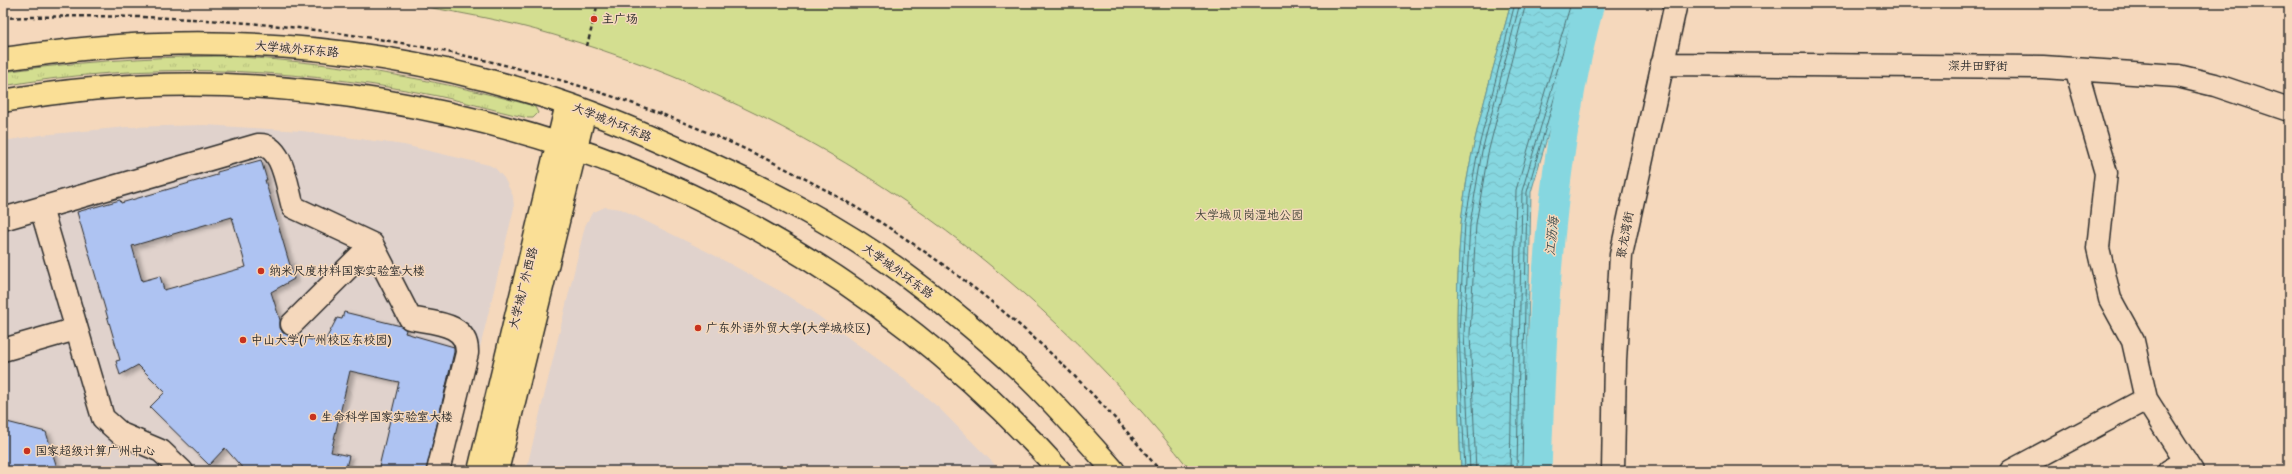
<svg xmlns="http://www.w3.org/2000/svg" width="2292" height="474" font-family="'Balsamiq Sans','LXGW WenKai TC',sans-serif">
<defs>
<pattern id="grass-tufts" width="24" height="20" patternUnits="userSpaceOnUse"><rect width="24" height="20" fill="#d3de90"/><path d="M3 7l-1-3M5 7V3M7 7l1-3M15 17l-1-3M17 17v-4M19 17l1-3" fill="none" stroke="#b5bf7c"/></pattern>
<pattern id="water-waves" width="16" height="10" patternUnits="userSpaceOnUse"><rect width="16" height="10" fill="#86d7e0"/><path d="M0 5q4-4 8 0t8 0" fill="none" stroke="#74b9c0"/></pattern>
<filter id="shadow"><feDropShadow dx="4.5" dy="2.5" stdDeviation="2" flood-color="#0004"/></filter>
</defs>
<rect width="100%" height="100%" fill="#f5d8bc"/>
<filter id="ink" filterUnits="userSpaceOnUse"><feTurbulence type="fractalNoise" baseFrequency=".025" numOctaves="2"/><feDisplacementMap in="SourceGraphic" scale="8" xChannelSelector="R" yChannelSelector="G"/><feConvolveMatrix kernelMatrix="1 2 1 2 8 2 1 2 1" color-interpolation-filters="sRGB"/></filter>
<g filter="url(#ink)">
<path fill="#e0d2cc" d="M205,125L302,131L404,145L489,165L495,168L504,178L513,196L514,208L450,471H3V141L41,135L127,127Z
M605,207L621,209L710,253L780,291L817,315L897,373L938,407L1001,471H526L585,226L592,213Z"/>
<path fill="url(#grass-tufts)" stroke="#7f845e" d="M220,56C326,61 428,77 530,105L535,107L538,113L533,118H528C492,110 457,99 422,93C284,67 141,62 3,86V72C75,62 147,57 220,56Z"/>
<path fill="#d3de90" stroke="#7f845e" d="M401,3H1511C1492,75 1468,149 1461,224C1454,307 1458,388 1461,471H1191C1027,262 810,110 554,35C504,20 452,11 401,3Z"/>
<path fill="url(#water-waves)" stroke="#629298" d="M1511,3H1587L1531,192L1525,471H1461C1458,388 1454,307 1461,224C1468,149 1492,75 1511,3Z"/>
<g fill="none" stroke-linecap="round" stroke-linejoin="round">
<path stroke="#4f7073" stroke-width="1" d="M1465,471L1459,333L1465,223L1478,150L1515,3
M1470,471L1464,333L1470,224L1482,151L1520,3
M1476,471L1470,334L1476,224L1488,153L1526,3
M1510,471L1516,190L1571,3
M1517,471L1522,191L1577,3
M1522,471L1527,192L1582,3"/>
<path stroke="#86d7e0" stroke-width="29" d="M1537,471C1542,314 1550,155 1590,3"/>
</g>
<path fill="#aec3f2" stroke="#2b2b2b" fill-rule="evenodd" filter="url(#shadow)" d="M261,160L267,180H265L294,279L271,292L280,320V328L283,333L324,343L337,318L342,319L344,312L401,326L406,330L405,333L454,347V352L426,471H378L399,382L350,371L331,452L349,456L345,471H245L225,448L209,465L150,407L165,392L138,365L120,375L116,361L120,360L77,212L120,200L121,203L217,175V172ZM232,217L246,267L164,290L160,276L142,281L132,246Z
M3,421L46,432L58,471H3Z"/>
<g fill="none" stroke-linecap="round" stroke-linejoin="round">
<g stroke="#2b2b2b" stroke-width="25">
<path id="minor" d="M1662,64L2043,67L2178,76L2215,85L2289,110
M2076,69L2106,173L2098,248L2110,299L2133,341L2146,399L2192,471
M41,208L103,418L121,434L161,451L182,471
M3,219L258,145C283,143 287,188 293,207L372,244L410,318C432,323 468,322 467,353L438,471
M292,324L372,244
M3,350L76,329
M1613,471L1615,360L1621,255L1676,3
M2011,471L2146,399
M2169,471L2186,461"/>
</g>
<g stroke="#2b2b2b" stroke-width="25">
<path id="major" d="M3,59C54,52 106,45 158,44C284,40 413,56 533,93C587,109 638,131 689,154C767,189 843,227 911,279C949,308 986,338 1021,371C1054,402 1084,437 1114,471
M3,101C250,56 528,106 748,224C866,288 971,372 1060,471
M479,471L567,104
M497,471L585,111"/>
</g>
<path stroke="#2b2b2b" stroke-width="2.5" stroke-dasharray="4 3" stroke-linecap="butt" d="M3,18C446,0 879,122 1160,471
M587,46L598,3"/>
<use href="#minor" stroke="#f5d8bc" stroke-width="22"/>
<use href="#major" stroke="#fadf96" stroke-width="22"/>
</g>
</g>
<g fill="#c8321e" stroke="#f5d8bc" stroke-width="1.5">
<circle cx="594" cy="19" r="4"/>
<circle cx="261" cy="271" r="4"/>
<circle cx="698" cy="328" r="4"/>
<circle cx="243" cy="340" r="4"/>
<circle cx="313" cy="417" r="4"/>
<circle cx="27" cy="451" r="4"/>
</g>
<g text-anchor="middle" stroke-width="3" stroke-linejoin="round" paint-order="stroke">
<g font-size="12" fill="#2b2b2b" stroke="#f5d8bc" text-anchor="start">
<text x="602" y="23">主广场</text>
<text x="269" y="275">纳米尺度材料国家实验室大楼</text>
<text x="706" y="332">广东外语外贸大学(大学城校区)</text>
<text x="251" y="344">中山大学(广州校区东校园)</text>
<text x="321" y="421">生命科学国家实验室大楼</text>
<text x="35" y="455">国家超级计算广州中心</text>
</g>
<g font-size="12" fill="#2b2b2b" stroke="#f5d8bc">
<text transform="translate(297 49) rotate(5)" y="4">大学城外环东路</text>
<text x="1978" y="70">深井田野街</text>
<text transform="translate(612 122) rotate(22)" y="4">大学城外环东路</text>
<text transform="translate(1625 235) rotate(-80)" y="4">聚龙湾街</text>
<text transform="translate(898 271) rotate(36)" y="4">大学城外环东路</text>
<text transform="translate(523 288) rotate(-76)" y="4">大学城广外西路</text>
</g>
<g font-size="12" fill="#44463a" stroke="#f5d8bc">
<text x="1249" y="219">大学城贝岗湿地公园</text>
</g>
<g font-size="13" font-style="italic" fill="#3d4d4f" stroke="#f5d8bc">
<text transform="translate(1551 236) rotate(-84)" y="5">江沥海</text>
</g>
</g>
<rect width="2292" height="474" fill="none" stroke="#f5d8bc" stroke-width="16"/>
<rect x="8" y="8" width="2276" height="458" fill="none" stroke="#2b2b2b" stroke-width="1.5" filter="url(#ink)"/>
</svg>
